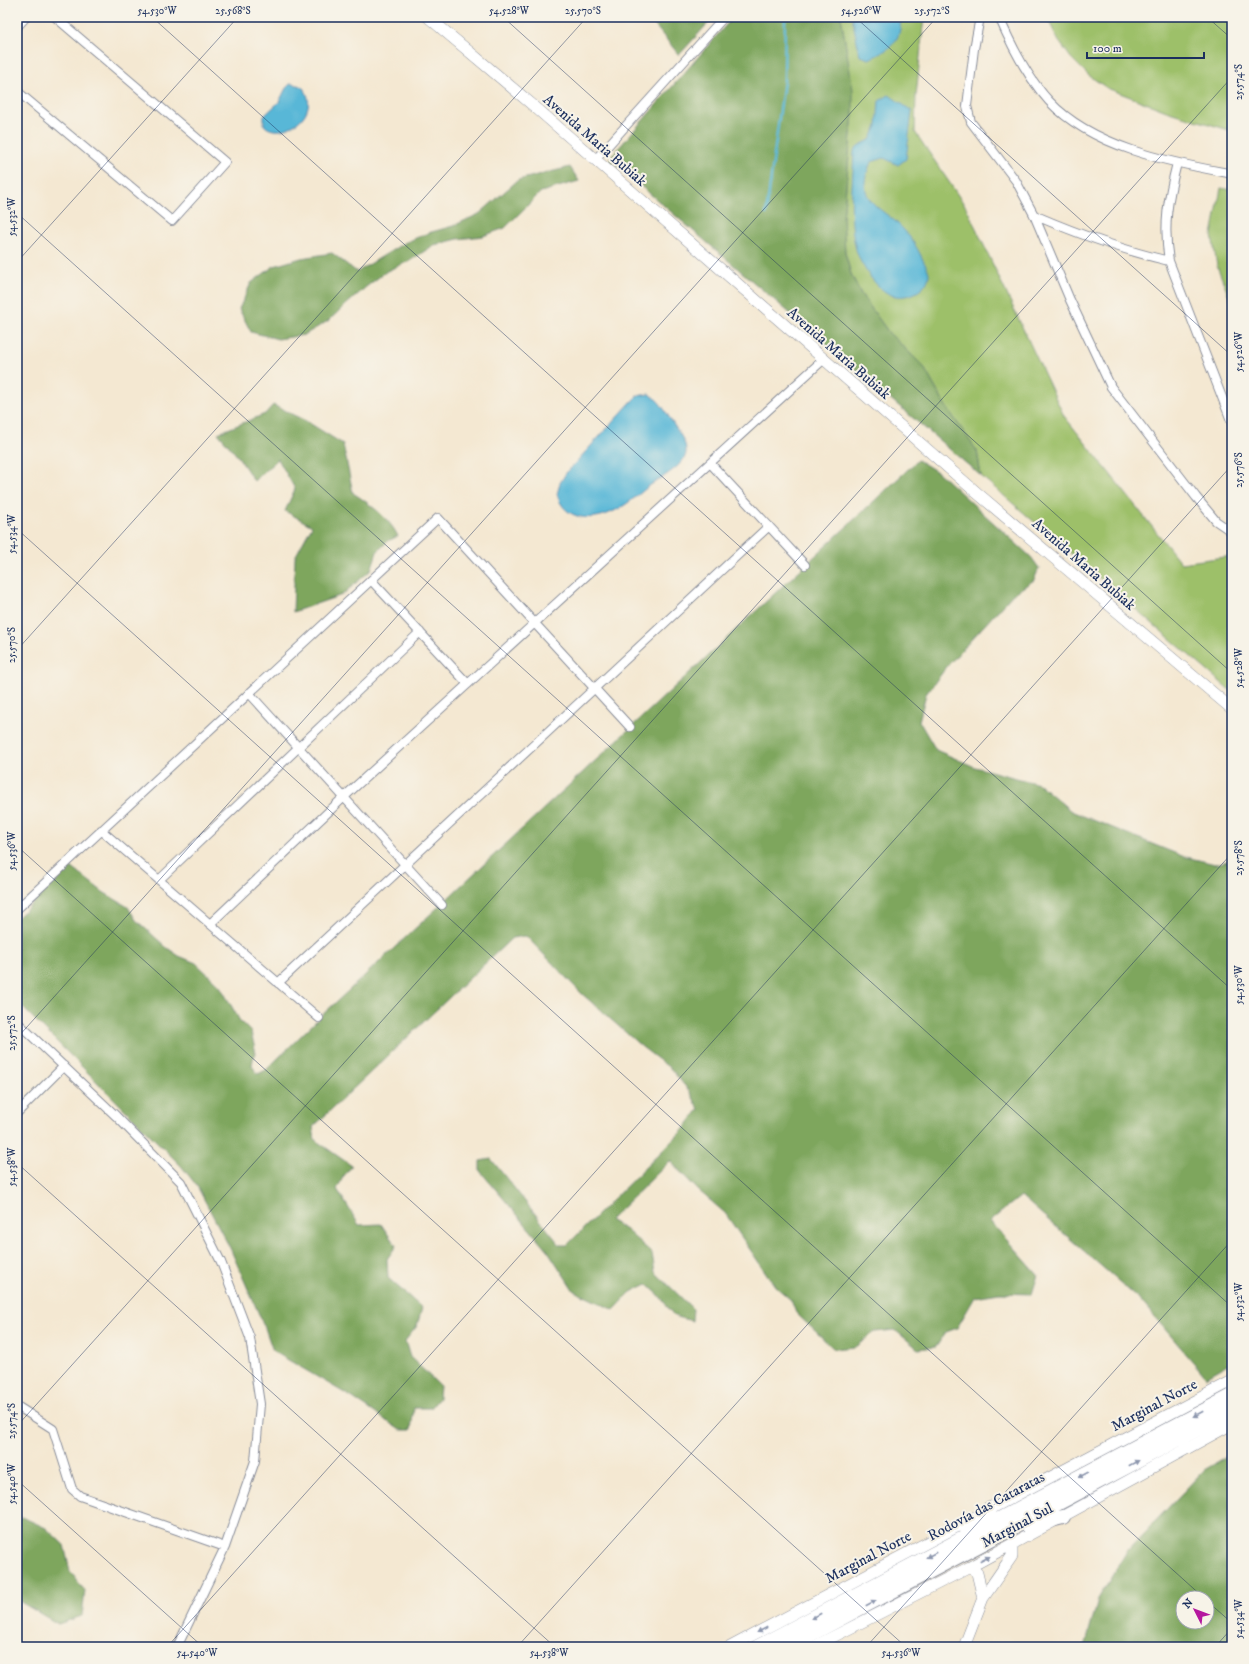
<svg xmlns="http://www.w3.org/2000/svg" width="1249" height="1664" font-family="'IM FELL DW Pica',serif">
<rect width="100%" height="100%" fill="#f7f3e8"/>
<filter id="ink" filterUnits="userSpaceOnUse"><feTurbulence type="fractalNoise" baseFrequency=".025" numOctaves="2"/><feDisplacementMap in="SourceGraphic" scale="8" xChannelSelector="R" yChannelSelector="G"/><feConvolveMatrix kernelMatrix="1 2 1 2 8 2 1 2 1" color-interpolation-filters="sRGB"/></filter>
<filter id="wash" filterUnits="userSpaceOnUse"><feTurbulence type="fractalNoise" baseFrequency=".012" numOctaves="4" result="noise"/><feDisplacementMap in="SourceGraphic" scale="16" xChannelSelector="R" yChannelSelector="G"/><feGaussianBlur stdDeviation="0.9" result="paint"/><feColorMatrix in="noise" values="0 0 0 0 0 0 0 0 0 0 0 0 0 0 0 0 0 1.4 0 .05"/><feComposite in="paint" operator="in"/></filter>
<g filter="url(#wash)">
<rect width="100%" height="100%" fill="#f4e8d2"/>
<path fill="#9dc069" stroke="#5c7864" d="M841,17H924L916,96L915,132L966,207L1064,416L1181,563L1232,556V692L981,476L977,451L945,405L923,366L889,333L861,294L851,274L845,253L843,218L853,113L849,66Z
M1047,17H1232V131L1169,112L1107,88L1088,75L1071,58L1058,40Z
M1221,188L1232,190V304L1217,266L1212,235Z"/>
<path fill="#7ea65d" stroke="#4c6a5e" fill-rule="evenodd" d="M648,17H714L679,55Z
M733,17H841L853,90V113L843,218L845,253L851,274L861,294L889,333L923,366L945,405L977,451L981,476L609,159Z
M570,167L579,181L541,192L505,228L483,236L458,239L434,245L411,260L387,271L366,287L328,321L304,335L278,339L251,332L239,309L251,283L274,266L301,258L332,253L357,272L404,243L428,233L453,226L479,214L518,180Z
M273,405L306,421L343,444L353,493C369,503 390,519 398,536L388,541L377,552L371,570L342,595L293,612L295,557L312,526L285,511L295,489L278,459L254,481L239,458L218,433L265,414Z
M918,460L939,473L1031,557L1039,568L1034,580L1013,594L949,664L926,694L919,721L936,750L975,767L1039,784L1071,811L1182,856L1215,864L1232,860V1362L1206,1377L1140,1300L1021,1196L990,1221L1038,1275L1032,1294L999,1293L975,1297L957,1328L946,1332L936,1347L918,1349L895,1330L875,1332L855,1347L834,1349L796,1313L791,1300L775,1286L725,1213L698,1190L670,1161L610,1220L626,1230L652,1253L655,1272L693,1309L692,1321L674,1316L659,1295L647,1284L631,1292L614,1310L574,1291L548,1251L480,1171V1161L491,1159L560,1245H567L683,1130L699,1109L690,1092L671,1069L642,1047L581,993L526,936L512,938L313,1127L315,1140L352,1166L343,1177L337,1189L359,1225L381,1224L396,1246L387,1259L388,1278L422,1308L417,1326L405,1341L410,1357L440,1386L439,1398L431,1408H414L411,1430H400L353,1398L273,1351L265,1328L230,1248L197,1186L182,1167L17,1002V918L71,867L103,892L128,907L136,920L166,947L179,956L196,963L220,986L240,1021L251,1032L256,1053L253,1059L252,1066L258,1074L266,1070L319,1018Z
M1232,1454V1647H1085L1098,1599L1127,1551L1204,1470ZM1183,1598H1207V1622H1183Z
M22,1517L46,1528L64,1545L70,1571L85,1591L82,1616L58,1624L17,1600V1519Z"/>
<path fill="#59b7d7" stroke="#3a739a" d="M852,17H900C903,41 889,50 869,59L860,56Z
M290,84C297,84 303,86 306,92C319,118 278,141 264,125V116L279,102L286,88Z
M889,95L912,111L906,159L898,165L884,158L871,162C867,172 863,181 866,191C869,205 888,214 897,223C908,233 916,245 922,258C924,263 929,270 929,274C928,292 904,301 889,294C877,288 867,273 861,262C846,233 853,184 854,151L858,146L870,140L877,126L879,101Z
M649,394C660,400 665,411 672,422C677,430 687,442 686,452C686,465 659,479 649,486C638,495 627,505 614,511C593,522 564,521 557,494L560,483L566,473L633,400L637,396Z"/>
<g fill="none" stroke-linecap="round" stroke-linejoin="round">
<path stroke="#59b7d7" stroke-width="2.5" d="M766,214L784,81L785,17"/>
</g>
</g>
<g filter="url(#ink)">
<g fill="none" stroke-linecap="round" stroke-linejoin="round">
<g stroke="#888c98" stroke-width="10">
<path id="street" d="M980,17L974,49L967,106L971,122L1016,181L1034,215L1070,300L1111,387L1196,497L1216,521L1232,532
M999,17C1012,47 1027,77 1049,101C1092,147 1168,162 1228,173
M17,27L26,17
M17,91L172,221L225,162L55,17
M595,160L724,17
M1177,163C1168,198 1163,225 1169,261L1232,423
M1034,215C1078,234 1122,250 1169,261
M710,463L805,565
M371,580L468,684
M249,693L442,905
M101,830L319,1018
M159,880L420,632
M17,909L438,518L630,727
M210,924L344,797L824,359
M278,983L769,526
M17,1022L116,1116L181,1182L221,1262L250,1338L260,1404L255,1461L225,1547L177,1647
M17,1113L64,1066
M17,1406L53,1429L72,1489L80,1496L225,1547"/>
</g>
<g stroke="#888c98" stroke-width="12">
<path id="secondary" d="M428,17L535,107L976,492L1232,709
M970,1567L977,1573L983,1598
M730,1647L1232,1381
M813,1647L970,1567L1232,1424
M964,1647L983,1598L1012,1556V1544"/>
</g>
<g stroke="#888c98" stroke-width="16">
<path id="highway" d="M1027,1526L1063,1517
M966,1530L991,1508
M757,1647L1232,1396
M787,1647L1232,1411"/>
</g>
<use href="#street" stroke="#fff" stroke-width="8"/>
<use href="#secondary" stroke="#fff" stroke-width="11"/>
<use href="#highway" stroke="#fff" stroke-width="14"/>
</g>
<defs><path id="oneway-solid" d="M-6-.8H1V-3.2L6.5 0L1 3.2V.8H-6Z"/></defs>
<g fill="#8d97ae">
<use href="#oneway-solid" transform="translate(1198 1414) rotate(152)"/>
<use href="#oneway-solid" transform="translate(1134 1463) rotate(-28)"/>
<use href="#oneway-solid" transform="translate(1083 1475) rotate(152)"/>
<use href="#oneway-solid" transform="translate(931 1555) rotate(152)"/>
<use href="#oneway-solid" transform="translate(985 1559) rotate(-28)"/>
<use href="#oneway-solid" transform="translate(871 1603) rotate(-28)"/>
<use href="#oneway-solid" transform="translate(816 1616) rotate(152)"/>
<use href="#oneway-solid" transform="translate(762 1630) rotate(152)"/>
</g>
</g>
<path fill="none" stroke="#1b2f5e" stroke-width="1" stroke-opacity="0.45" d="M152,17L1232,990M503,17L1232,673M855,17L1232,356M1207,17L1232,39M17,213L1232,1307M17,262L238,17M17,529L1204,1598M17,650L587,17M17,846L906,1647M17,1038L937,17M17,1163L555,1647M17,1426L1232,77M17,1480L203,1647M1207,1601L1232,1623M167,1647L1232,465M517,1647L1232,853M866,1647L1232,1240M1215,1647L1232,1628"/>
<g text-anchor="middle" stroke-width="4" stroke-linejoin="round" paint-order="stroke">
<g font-size="15" fill="#1b2f5e" stroke="#f7f3e8">
<text transform="translate(595 140) rotate(41)" y="5">Avenida Maria Bubiak</text>
<text transform="translate(839 353) rotate(41)" y="5">Avenida Maria Bubiak</text>
<text transform="translate(1084 564) rotate(41)" y="5">Avenida Maria Bubiak</text>
<text transform="translate(1154 1405) rotate(-28)" y="5">Marginal Norte</text>
<text transform="translate(986 1506) rotate(-28)" y="5">Rodovía das Cataratas</text>
<text transform="translate(1017 1525) rotate(-28)" y="5">Marginal Sul</text>
<text transform="translate(868 1557) rotate(-28)" y="5">Marginal Norte</text>
</g>
</g>
<rect width="1249" height="1664" fill="none" stroke="#f7f3e8" stroke-width="44"/>
<g transform="translate(1195 1610) rotate(312)"><circle r="19" fill="#f7f3e8" stroke="#9fa5b1"/>
<path d="M0-3L7 15L0 10L-7 15Z" fill="#b5179e"/>
<text y="-6" font-size="11" font-weight="bold" text-anchor="middle" fill="#1b2f5e">N</text>
</g>
<path d="M1087 52v6h117v-6" fill="none" stroke="#1b2f5e" stroke-width="2"/>
<text x="1093" y="52" font-size="12" fill="#1b2f5e" stroke="#f7f3e8" stroke-width="3" paint-order="stroke">100 m</text>
<rect x="22" y="22" width="1205" height="1620" fill="none" stroke="#1b2f5e" stroke-width="1.5"/>
<g font-size="10" text-anchor="middle" fill="#1b2f5e">
<text x="157" y="14">54.530°W</text>
<text x="233" y="14">25.568°S</text>
<text x="509" y="14">54.528°W</text>
<text x="583" y="14">25.570°S</text>
<text x="861" y="14">54.526°W</text>
<text x="932" y="14">25.572°S</text>
<text transform="translate(1238 82) rotate(-90)" y="4">25.574°S</text>
<text transform="translate(11 217) rotate(-90)" y="4">54.532°W</text>
<text transform="translate(1238 352) rotate(-90)" y="4">54.526°W</text>
<text transform="translate(1238 470) rotate(-90)" y="4">25.576°S</text>
<text transform="translate(11 534) rotate(-90)" y="4">54.534°W</text>
<text transform="translate(11 645) rotate(-90)" y="4">25.570°S</text>
<text transform="translate(1238 668) rotate(-90)" y="4">54.528°W</text>
<text transform="translate(11 851) rotate(-90)" y="4">54.536°W</text>
<text transform="translate(1238 858) rotate(-90)" y="4">25.578°S</text>
<text transform="translate(1238 985) rotate(-90)" y="4">54.530°W</text>
<text transform="translate(11 1033) rotate(-90)" y="4">25.572°S</text>
<text transform="translate(11 1167) rotate(-90)" y="4">54.538°W</text>
<text transform="translate(1238 1302) rotate(-90)" y="4">54.532°W</text>
<text transform="translate(11 1421) rotate(-90)" y="4">25.574°S</text>
<text transform="translate(11 1484) rotate(-90)" y="4">54.540°W</text>
<text transform="translate(1238 1619) rotate(-90)" y="4">54.534°W</text>
<text x="197" y="1656">54.540°W</text>
<text x="549" y="1656">54.538°W</text>
<text x="901" y="1656">54.536°W</text>
</g>
</svg>
